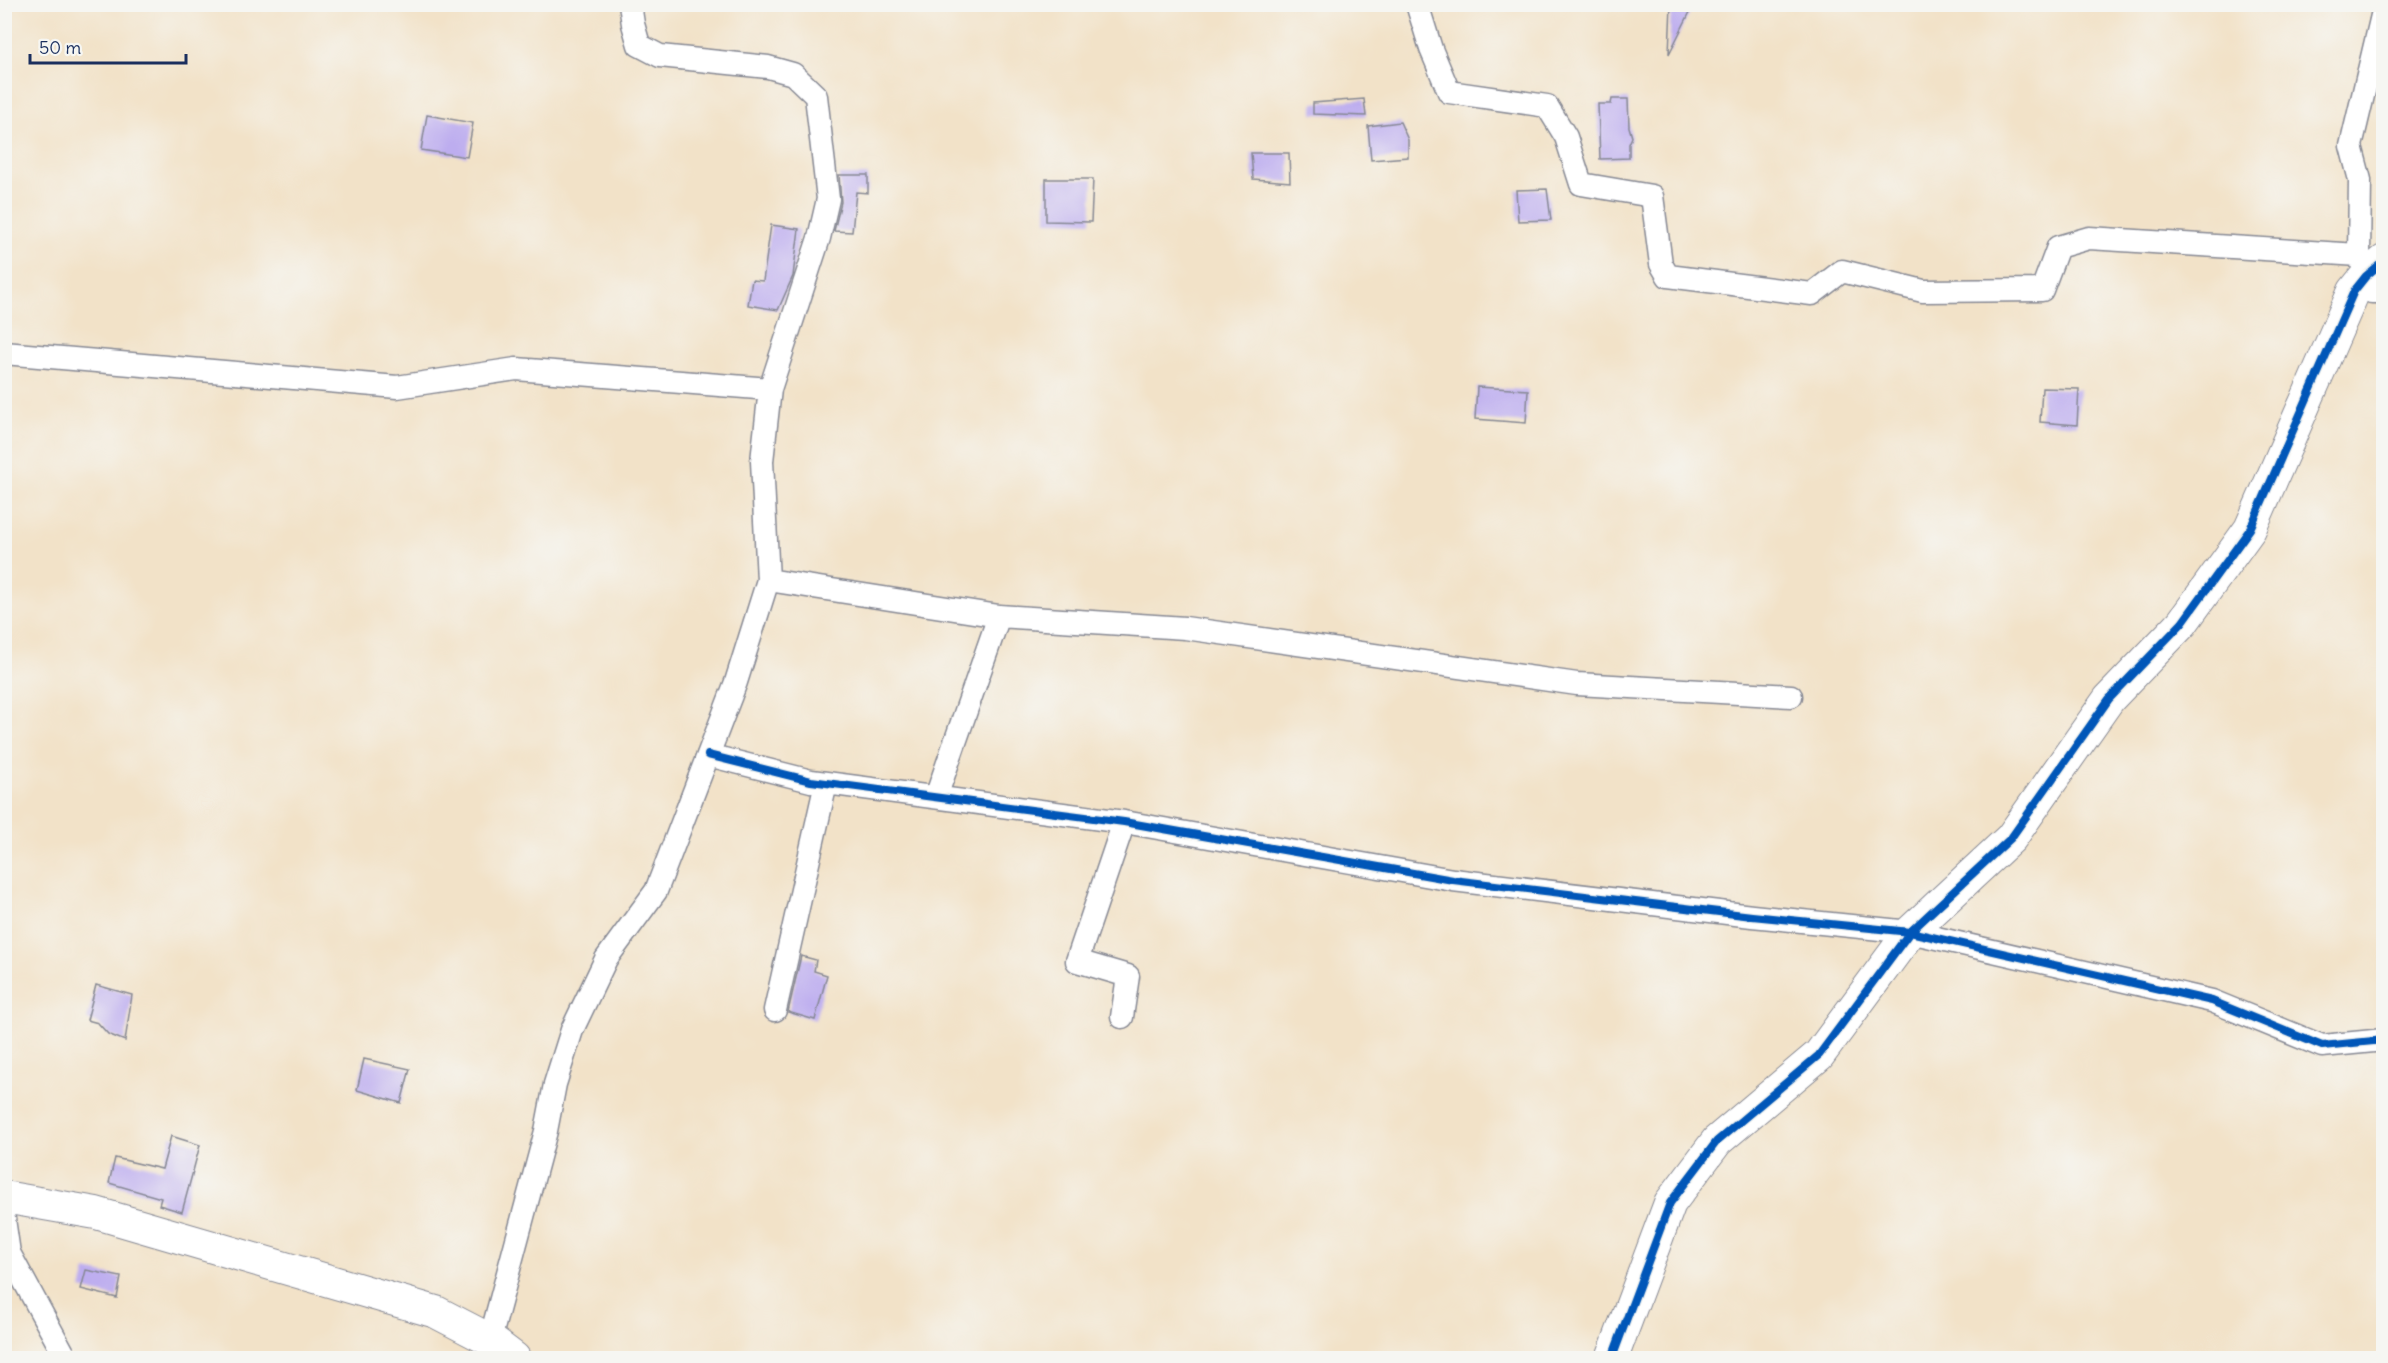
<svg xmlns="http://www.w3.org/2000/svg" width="2388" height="1363" font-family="Delius,sans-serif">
<rect width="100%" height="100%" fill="#f6f6f2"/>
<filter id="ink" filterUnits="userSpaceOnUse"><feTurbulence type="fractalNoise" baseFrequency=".0167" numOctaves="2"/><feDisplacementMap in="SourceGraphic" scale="12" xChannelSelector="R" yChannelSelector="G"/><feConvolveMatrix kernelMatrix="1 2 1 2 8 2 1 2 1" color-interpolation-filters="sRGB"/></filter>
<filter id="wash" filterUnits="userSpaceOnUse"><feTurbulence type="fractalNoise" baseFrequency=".008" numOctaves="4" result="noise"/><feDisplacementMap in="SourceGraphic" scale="24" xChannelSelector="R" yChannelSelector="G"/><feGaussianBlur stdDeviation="1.35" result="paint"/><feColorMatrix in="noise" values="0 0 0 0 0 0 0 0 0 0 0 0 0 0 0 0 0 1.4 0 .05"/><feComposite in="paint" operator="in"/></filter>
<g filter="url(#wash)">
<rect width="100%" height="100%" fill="#f2e2c8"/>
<g id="blocks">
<path fill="#bdadef" d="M1671,4H1694L1669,54Z
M1364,99L1366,116L1313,114V103Z
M1612,99H1628L1629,127L1632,137L1629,144V158L1600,159L1598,104H1611Z
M427,115L473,123L467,157L421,150Z
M1400,122L1408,140V157L1371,160L1368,126Z
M1251,153H1289L1290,182L1253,179Z
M839,175H868V193L856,192L852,232L834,231L841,202Z
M1046,179H1093L1091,222L1046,221Z
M1547,189L1551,220L1518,221L1516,190Z
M771,225L799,229L793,276L778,310L748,305L752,280L763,281Z
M1477,387L1528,390L1526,423L1475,419Z
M2042,388L2079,389L2077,425L2040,422Z
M801,956L816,960L814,971L827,975L815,1020L788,1012Z
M96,985L132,995L125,1041L108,1034L98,1023L87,1020Z
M364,1059L410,1069L401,1103L357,1090Z
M171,1136L200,1145L182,1212L159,1205L161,1198L109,1183L115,1158L162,1169Z
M86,1270L121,1277L117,1298L81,1289Z"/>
</g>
</g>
<g filter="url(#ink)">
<use href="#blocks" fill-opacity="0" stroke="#868893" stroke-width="1.5"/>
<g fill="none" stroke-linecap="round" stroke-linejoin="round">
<g stroke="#868893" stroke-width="25">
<path id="street" d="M1417,4L1431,49L1449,92L1547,106L1566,137L1581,184L1652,196L1661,264L1668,276L1812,294L1842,271L1923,291L2042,290L2058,247L2089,238L2359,255L2372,292H2384
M2359,255L2360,180L2351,146L2384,7
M4,353L397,387L516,369L770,389L819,238L828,199L816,96L793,74L768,67L660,56L639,45L633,24L630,4
M770,389L762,461L768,580L999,616L1185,628L1577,684L1791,696
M708,755L811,781L1124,822L1453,880L1752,916L1910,932L2212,1001L2322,1046L2384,1040
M936,797L999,616
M775,1010L826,783
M1122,1017L1128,976L1077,961L1124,822
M4,1219L9,1253L66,1358
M490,1340L546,1131L555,1084L572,1030L606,959L656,891L736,682L768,580"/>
</g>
<g stroke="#868893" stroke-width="34">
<path id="secondary" d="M4,1197L96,1213L436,1312L490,1340L514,1358
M1612,1358L1670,1203L1717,1141L1819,1055L1910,932L2011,838L2109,699L2182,623L2250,529L2354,291L2366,276L2384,261"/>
</g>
<use href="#street" stroke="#fff" stroke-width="22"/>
<use href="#secondary" stroke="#fff" stroke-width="32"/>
<g stroke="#f6f6f2" stroke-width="11">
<path id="cycleway" d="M708,755L811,781L1124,822L1453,880L1752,916L1910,932L2212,1001L2322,1046L2384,1040
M1612,1358L1670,1203L1717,1141L1819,1055L1910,932L2011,838L2109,699L2182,623L2250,529L2354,291L2366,276L2384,261"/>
</g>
<use href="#cycleway" stroke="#0057b8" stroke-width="8"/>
</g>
</g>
<rect width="2388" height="1363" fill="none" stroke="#f6f6f2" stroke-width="24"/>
<path d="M30 54v9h156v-9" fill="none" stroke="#1b2f5e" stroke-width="3"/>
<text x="39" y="54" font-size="18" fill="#1b2f5e" stroke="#f6f6f2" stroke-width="4.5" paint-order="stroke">50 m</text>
</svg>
